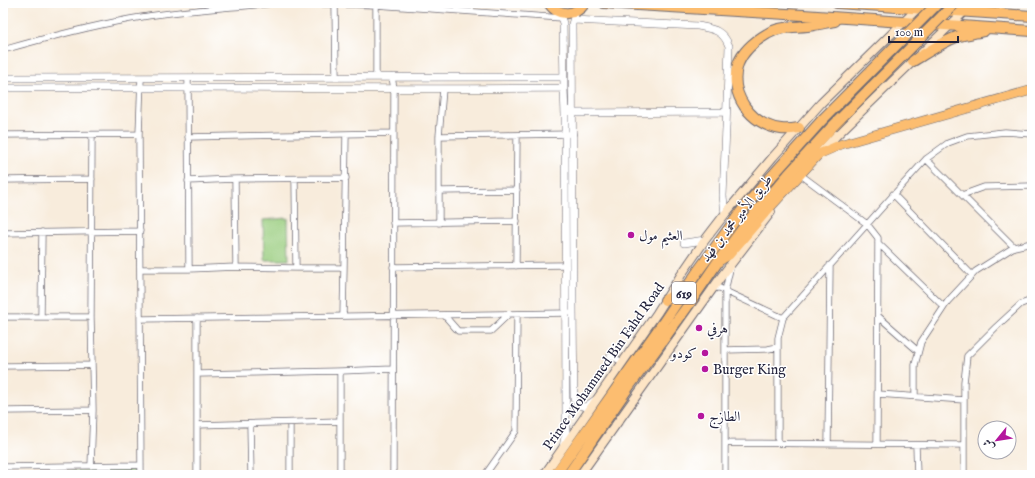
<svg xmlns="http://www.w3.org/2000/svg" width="1035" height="478" font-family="'IM FELL English',Amiri,serif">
<rect width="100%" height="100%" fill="#fff"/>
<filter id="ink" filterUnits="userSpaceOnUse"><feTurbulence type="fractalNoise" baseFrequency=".025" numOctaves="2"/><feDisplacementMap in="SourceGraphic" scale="8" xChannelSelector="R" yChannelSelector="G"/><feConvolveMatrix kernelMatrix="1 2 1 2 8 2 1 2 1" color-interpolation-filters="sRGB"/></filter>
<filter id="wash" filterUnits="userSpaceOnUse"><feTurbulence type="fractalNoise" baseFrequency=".012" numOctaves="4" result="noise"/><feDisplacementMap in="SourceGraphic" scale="16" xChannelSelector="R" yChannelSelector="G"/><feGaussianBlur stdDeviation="0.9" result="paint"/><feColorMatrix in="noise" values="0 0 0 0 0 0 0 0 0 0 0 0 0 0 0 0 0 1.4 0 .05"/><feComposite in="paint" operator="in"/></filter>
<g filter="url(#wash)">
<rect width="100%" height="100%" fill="#f8ecdc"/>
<path fill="#98cc7d" stroke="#5d775c" d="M288,218L289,260H264L263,220Z
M135,470V475H3V471Z"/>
</g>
<g filter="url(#ink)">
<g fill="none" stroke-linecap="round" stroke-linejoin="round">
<g stroke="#6d6973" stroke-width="7">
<path id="minor" d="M290,3L376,5L562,18
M335,4L336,77
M376,5V77
M3,50C45,38 87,27 130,19C178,10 227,8 275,3
M392,77L394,89L393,475
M188,78L189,269
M3,135L139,134
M439,136L573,134
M188,137L393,133
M926,159L1014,247
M801,175L867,224L878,238L877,444
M235,179L236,267
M295,179L296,268
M3,180L92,179
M188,181L235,179L346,178
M439,191L517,190
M893,194L972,275
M962,195L984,187L1032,186
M393,223L517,221
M439,223V136L443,89
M3,233L140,231
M878,243L944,307
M516,266L517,135
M393,267L565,265
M140,269H189L236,267L296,268H344
M712,288H720L725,291L731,265
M444,315L458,331H491L509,314
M343,316L344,268L346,134
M878,316L918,351
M3,317H91
M41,317L42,232
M140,319L568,313
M725,350L768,349L778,347
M610,356L623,362
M3,366L91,365
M340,371V475
M197,374L340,371L393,369
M878,394L964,400
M915,396V365L921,342L948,301L976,271L1014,247L1032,243
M3,411L93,410
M290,423V475
M250,424L251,475
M197,425L340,421
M725,443L964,445
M778,443V338L783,318L896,192L926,159L948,143L967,136L1005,132L1032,134
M828,444L830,265
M916,445L917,475
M91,466L93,410L91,317L92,135
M3,467L141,465
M141,475L139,134L141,78
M197,475V318
M485,475L516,431L517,314
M725,475V291L783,318
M964,475V382L967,356L996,327L1021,304L1032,300"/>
</g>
<g stroke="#6d6973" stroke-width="8">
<path id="tertiary" d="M557,11L560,15L563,23L564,88L565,116L566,431L563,447
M576,11L572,24C573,149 572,274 574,399L579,405L585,407L595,400
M573,20L698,26C713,29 723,30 729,46L726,128L723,196L725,214
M3,78L563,77
M3,88C190,87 377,90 564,88
M573,113L727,112
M684,243L705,240"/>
</g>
<g stroke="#6d6973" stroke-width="10">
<path id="secondary" d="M821,152L836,136L973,3
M544,475L657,313L681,275L705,240L725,214L773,157L821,103L923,3
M580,475L721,277L771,212"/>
</g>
<g stroke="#6d6973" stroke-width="10">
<path id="primary" d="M721,260L729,255L765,213L819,154L842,144L1032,90"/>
</g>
<g stroke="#6d6973" stroke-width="12">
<path id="motorway" d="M549,3C558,17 576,16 585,3
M604,3L803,15L1032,31
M837,3L1032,16
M913,61C928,52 942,42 959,36C967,34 976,33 984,31
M799,128C793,129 787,130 781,129C751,125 728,94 738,64C743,51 755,41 767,34C781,25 798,28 814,25C821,24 828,22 835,21
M665,300L674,295L682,286
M555,475L663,323L698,271L746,205L823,119
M568,475L630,385L687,307L717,263L749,220L788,175L832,127"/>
</g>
<use href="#minor" stroke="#fff" stroke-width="5.5"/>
<use href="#tertiary" stroke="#fff" stroke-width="7"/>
<use href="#secondary" stroke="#fee5c5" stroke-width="8"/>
<use href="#primary" stroke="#fcbd6f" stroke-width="9"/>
<use href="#motorway" stroke="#fcbd6f" stroke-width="10"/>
<g stroke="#6d6973" stroke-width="12" stroke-linecap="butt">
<path id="motorway-bridge" d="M823,119L938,3
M832,127L955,3"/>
</g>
<use href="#motorway-bridge" stroke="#fcbd6f" stroke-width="10"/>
</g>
</g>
<g fill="#b5179e" stroke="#fff" stroke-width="1.5">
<circle cx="631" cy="235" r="4"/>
<circle cx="699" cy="328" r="4"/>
<circle cx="705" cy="353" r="4"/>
<circle cx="705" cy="369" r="4"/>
<circle cx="701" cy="416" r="4"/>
</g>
<g text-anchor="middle" stroke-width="3" stroke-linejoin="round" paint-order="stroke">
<rect fill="#fff" stroke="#646476" stroke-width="1" x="672" y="282" width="24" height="22" rx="3"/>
<g font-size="13" font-weight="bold" fill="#22223b">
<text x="684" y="298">619</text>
</g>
<g font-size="14" fill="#22223b" stroke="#fff">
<text transform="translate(736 218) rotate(-52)" y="5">طريق الأمير محمد بن فهد</text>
<text transform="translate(603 366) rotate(-55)" y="5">Prince Mohammed Bin Fahd Road</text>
</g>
<g font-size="14" fill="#22223b" stroke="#fff" text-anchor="start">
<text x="639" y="240">العثيم مول</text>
<text x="707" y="333">هرفي</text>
<text x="697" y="358" text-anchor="end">كودو</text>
<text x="713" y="374">Burger King</text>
<text x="709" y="421">الطازج</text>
</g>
</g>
<rect width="1035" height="478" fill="none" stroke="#fff" stroke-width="16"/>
<g transform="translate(997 440) rotate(240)"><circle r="19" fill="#ffffff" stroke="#a7a7b1"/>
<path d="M0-3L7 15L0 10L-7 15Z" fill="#b5179e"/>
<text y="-6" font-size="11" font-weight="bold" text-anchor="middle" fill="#22223b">ش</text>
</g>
<path d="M889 36v6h69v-6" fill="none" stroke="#22223b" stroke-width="2"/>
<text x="895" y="36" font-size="12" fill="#22223b" stroke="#ffffff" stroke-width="3" paint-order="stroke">100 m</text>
</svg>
